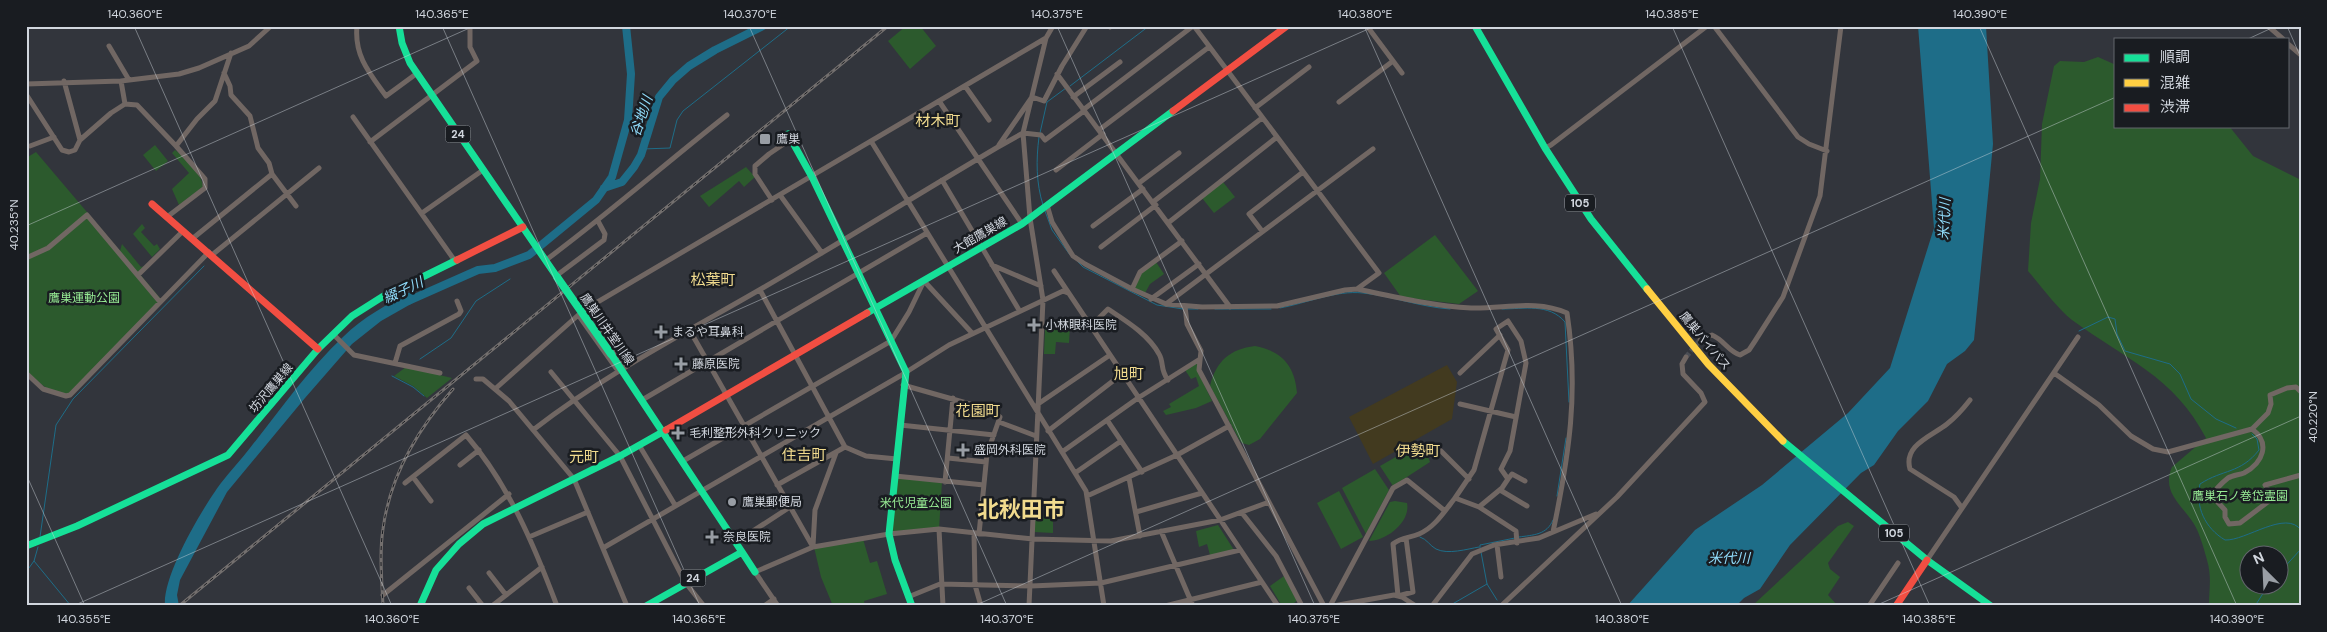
<svg xmlns="http://www.w3.org/2000/svg" width="2327" height="632" font-family="'DM Sans','Noto Sans JP',sans-serif">
<rect width="100%" height="100%" fill="#32353c"/>
<path fill="#2c5a2d" fill-rule="evenodd" d="M906,26H920L936,46L910,69L888,41Z
M2098,57L2116,65V126H2229L2253,156L2301,180V606H2209C2209,588 2212,578 2207,560C2204,549 2200,534 2194,524C2182,505 2161,492 2172,467L2206,438C2174,376 2125,359 2072,320C2056,307 2042,287 2028,271L2031,223L2040,179L2042,124L2054,66L2060,61L2084,62ZM2250,554H2280V584H2250Z
M155,145L168,161L156,171L143,155Z
M175,150C185,157 203,175 203,187L179,205L172,189L189,173L172,153Z
M36,152L120,251L122,244L141,267L144,266L138,272L161,299L70,395L52,392L26,373V158Z
M746,167L755,177L744,187L739,181L709,207L700,196Z
M1223,182L1235,197L1214,213L1202,198Z
M142,224L145,228L141,232L154,246L157,244L160,249L152,257L133,234Z
M1435,235L1478,291L1459,304L1401,297L1384,273Z
M1156,262L1164,274L1150,284L1145,293L1134,289L1141,273Z
M1066,321L1070,326L1069,343L1056,342L1055,354H1044L1045,328Z
M1255,346C1282,351 1295,366 1297,393L1260,439L1249,445L1242,443L1239,439L1210,386C1216,361 1230,349 1255,346Z
M1198,362V372L1212,401L1196,408L1166,415L1163,411L1171,407L1169,404L1199,386L1196,377L1191,379L1185,370Z
M406,367L452,378L427,398L413,386L394,376Z
M1422,442L1430,462L1393,486L1380,466Z
M1375,469L1389,490L1366,534L1342,488Z
M895,476L942,482L939,529L890,534Z
M1339,491L1363,537L1341,549L1317,503Z
M1395,501L1407,503C1411,522 1386,541 1369,541L1390,502Z
M1035,515L1053,516V533L1034,532Z
M1848,522L1854,526L1828,563L1830,569L1840,577L1828,595L1838,606H1752L1838,526Z
M1218,525L1234,550L1210,555L1207,544L1199,547L1196,531Z
M863,539L870,563L877,561L887,594L864,601L865,606H833L821,577L814,547Z
M1284,576L1298,600L1290,606H1282L1270,586Z"/>
<path fill="#423a1f" d="M1447,365L1457,382L1452,419L1373,464L1349,417Z"/>
<path fill="#1e6d88" d="M1918,26H1986L1993,144L1974,340L1965,351L1947,364L1928,401L1898,431L1874,465L1861,473L1790,545L1760,589L1744,598L1736,606H1627L1695,530L1762,485L1848,413L1890,368L1934,228Z
M412,291L418,300L381,321L352,344L305,398L227,492L180,580L177,595L179,606H165C162,576 203,507 221,483C230,471 241,460 250,448C280,410 308,370 343,337C363,317 388,304 412,291Z"/>
<g fill="none" stroke-linecap="round" stroke-linejoin="round">
<path stroke="#1e6d88" stroke-width="1" d="M1070,86L1149,26
M1040,133L1047,102L1066,88
M1039,137C1036,160 1036,183 1043,205
M643,149L670,148L677,120L683,111L791,26
M1045,211L1052,230L1070,255
M1077,261L1083,267L1157,305L1183,309
M1280,308C1307,303 1336,290 1363,293C1392,296 1420,307 1450,309
M1187,309H1198
M1215,309H1271
M1502,309C1524,309 1549,303 1565,322L1569,402
M2079,331L2108,317L2115,319L2117,334L2125,351L2170,364L2180,374L2191,399L2216,419L2236,428
M420,359L451,338L476,301L510,279
M392,376L413,387L424,396
M2252,434L2257,439L2259,450C2240,474 2223,469 2200,484C2195,507 2205,528 2225,540C2246,541 2286,509 2301,530
M1557,496L1566,438
M40,537L56,425L73,399L204,266
M1420,537C1427,539 1430,546 1436,549C1448,555 1467,549 1479,547
M1519,537C1533,535 1547,535 1553,520
M38,547L34,561L71,606
M1480,548V545L1515,538
M1481,552L1487,584L1497,600
M26,572L34,561
M2280,572L2301,549
M1449,606L1487,584
M2255,606L2269,584"/>
<path stroke="#1e6d88" stroke-width="8" d="M604,188L622,182L634,167L641,155L659,97L673,80L689,66L715,50L763,26
M408,301L478,270L495,268L529,255L596,200L612,177L628,120L631,74L626,26"/>
<path stroke="#4a4d54" stroke-width="5" stroke-dasharray="5 2.5" stroke-linecap="butt" d="M1686,357L1700,340"/>
<path stroke="#716763" stroke-width="5" d="M357,26C354,56 370,74 386,96L416,74
M1194,26L1379,273L1357,289
M1367,26L1402,73
M1714,26L1798,137L1809,144L1827,151
M2268,26L2283,39
M1110,27L1111,26
M2288,44L2301,55
M109,46L129,80
M224,73L230,86L231,95L250,116L258,148L269,163L272,174
M1057,74L1230,307
M26,84L121,81L179,74L199,68L249,46L271,26
M965,86L989,120
M26,94L62,150L69,152L75,150L80,140L64,81
M1073,97L1120,62
M939,101L1022,224
M1339,102L1393,61
M125,104L137,105L176,146
M1255,108L1309,67
M1083,110L1193,26
M353,117L455,261
M1099,130L1209,47
M80,140L111,113L125,104L121,81
M871,141L1086,491L1104,606
M370,142L477,61L470,47V26
M999,145L1032,97L1044,101L1062,66L1087,26
M30,146L54,137
M1545,148L1551,145L1707,26
M1056,170L1103,134
M942,180L1019,310
M1139,183L1179,153
M780,195L822,253
M772,200L755,174V166L769,154L791,139
M1153,202L1262,118
M1047,205L1052,222L1073,256L1085,264L1132,289L1166,304L1202,307L1277,306L1345,290L1357,289C1395,297 1433,306 1471,308C1504,309 1536,299 1567,313C1579,392 1569,455 1553,532
M422,213L483,170
M167,217L205,188V179L176,146L197,119L215,101L231,53
M1168,223L1277,137
M1093,226L1143,189
M1262,231L1249,214L1303,172
M192,239L272,174L296,206
M1101,247L1156,205
M212,255L319,168
M26,258L48,248L87,215L160,302
M546,260C608,214 666,163 727,115
M992,265L1041,286
M1054,271L1278,606
M560,273L604,240L605,234L598,221
M138,275L183,231
M1132,289L1140,272L1182,241
M760,290L845,447L866,456L897,459
M1151,299L1199,264
M1166,304L1373,149
M1185,306L1187,324L1201,351L1199,370L1324,606
M579,316L616,368
M1091,326L1108,309C1126,321 1148,334 1159,354C1164,362 1160,370 1168,380
M597,328L622,362L621,369
M689,329L813,547
M333,334L354,355L440,373
M1700,340L1712,335C1724,340 1728,351 1740,355L1749,350L1755,341L1783,297L1820,196L1841,26
M395,363L400,346L459,314L461,311L457,301
M551,372L620,456L685,582L704,606
M26,373L43,389L66,396L70,395L209,252
M1460,373L1500,335
M2054,373L2099,405L2131,436L2153,449L2168,452L2252,429L2268,413L2271,404L2270,395L2287,388L2296,387L2301,392
M476,379H483L509,401L574,479L627,606
M903,385L991,410L1000,417L987,454L979,534
M495,389L584,310L1046,38
M642,400L927,233
M1038,404L1110,355
M1460,404L1516,417
M1107,420L1142,472
M999,422L1036,436
M900,425L994,435
M2252,429C2271,443 2263,463 2244,473C2239,475 2233,475 2228,478C2223,482 2215,490 2212,496L2225,510V517L2229,524L2240,523L2269,501L2272,496L2265,485L2301,475
M533,430C604,375 683,334 761,289C840,243 918,194 998,147L1023,133L1041,135L1045,140L1084,111
M1048,431L1122,374
M639,445L675,505
M1441,451L1469,479
M1062,452L1138,398L1200,359
M948,458L986,462
M683,461L891,341L909,312L924,281L972,333
M460,465L479,450
M1075,473L1121,441
M895,476L984,485
M413,477L431,501
M1129,478L1140,536
M1508,479L1512,474L1525,481
M945,482L953,398
M405,483L466,435C509,485 534,545 557,606
M777,485L845,447
M1500,490L1527,506
M1087,496L1177,455L1229,426
M1479,507L1502,488L1508,479L1501,469L1510,451L1526,363L1521,341L1508,321L1496,329L1508,350L1474,470L1455,498L1479,507L1516,531L1517,543
M1962,508L1954,497L1910,469C1903,445 1932,436 1947,424C1956,417 1963,409 1970,400
M1136,512L1202,493
M1242,513L1276,556L1302,606
M939,529L943,606
M1161,531L1193,606
M974,533L975,585L981,606
M529,537L588,512
M1406,538L1413,592L1398,596L1393,544C1401,537 1410,538 1419,534C1435,527 1444,512 1455,498
M736,542L790,507
M1497,545L1501,577
M813,546L815,510L836,453
M603,548L900,376L949,345L1063,291L1068,293
M1927,560L2078,337
M489,573L506,595
M469,588L483,606
M383,595L509,494
M908,597L940,584L1031,586L1101,583L1240,550
M492,606L542,567
M764,606L774,599
M778,606L755,572L813,547L889,534L939,529L1033,539L1111,541L1220,520L1269,502
M1029,606L1043,300L1030,218L1023,133L1046,38L1053,26
M1165,606L1262,582
M1330,606L1393,488L1407,480L1445,511
M1333,606L1394,595L1402,597L1416,606
M1432,606L1472,554L1494,545L1539,538L1596,514
M1501,606L1617,497L1705,402L1701,393L1683,374L1682,364L1686,357
M1869,606L1898,563"/>
<path stroke="#16e098" stroke-width="7" d="M399,26L402,43L410,63L557,277
M1475,26L1545,148L1591,219L1647,289
M788,134L812,177L906,372L889,534L895,560L912,606
M867,313L1022,224L1173,111
M611,354L742,552L646,606
M1783,441L1927,560L1991,606
M26,546L77,526L228,455L318,349L352,316L382,297L457,260
M742,552L755,572
M420,606L436,570L459,544L483,524L620,456L666,430"/>
<path stroke="#ffcf43" stroke-width="7" d="M1647,289L1708,364L1783,441"/>
<path stroke="#f24e42" stroke-width="7" d="M1173,111L1287,26
M152,204L318,349
M457,260L523,227
M666,430L867,313
M1896,606L1927,560"/>
<g stroke="#736f6e" stroke-width="3">
<path id="rail" d="M179,606L888,26
M383,606C382,581 379,554 383,529C390,475 418,429 453,389"/>
</g>
<use href="#rail" stroke="#191c21" stroke-width="1" stroke-dasharray="4" stroke-linecap="butt"/>
<path stroke="#16e098" stroke-width="8" d="M557,277L611,354"/>
</g>
<path fill="none" stroke="#d1d6de" stroke-width="1" stroke-opacity="0.45" d="M134,26L392,606M442,26L700,606M749,26L1007,606M1057,26L1315,606M1364,26L1622,606M1672,26L1930,606M1979,26L2237,606M2287,26L2301,58M2248,39L2276,26M26,226L474,26M26,474L85,606M73,606L1375,26M974,606L2116,97M1875,606L2301,416"/>
<g fill="#999ea5" stroke="#191c21" stroke-width="2">
<rect x="759" y="133" width="12" height="12" rx="2.5"/>
<path d="M1031.5 317.5h5v5h5v5h-5v5h-5v-5h-5v-5h5z"/>
<path d="M658.5 324.5h5v5h5v5h-5v5h-5v-5h-5v-5h5z"/>
<path d="M678.5 356.5h5v5h5v5h-5v5h-5v-5h-5v-5h5z"/>
<path d="M675.5 425.5h5v5h5v5h-5v5h-5v-5h-5v-5h5z"/>
<path d="M960.5 442.5h5v5h5v5h-5v5h-5v-5h-5v-5h5z"/>
<circle cx="732" cy="502" r="5"/>
<path d="M709.5 529.5h5v5h5v5h-5v5h-5v-5h-5v-5h5z"/>
</g>
<g text-anchor="middle" stroke-width="5" stroke-linejoin="round" paint-order="stroke">
<g fill="#191c21" stroke="#9a9ea5" stroke-width="1">
<rect x="445.5" y="125.5" width="25" height="17" rx="4"/>
<rect x="1565" y="194.5" width="30" height="17" rx="4"/>
<rect x="1879" y="524.5" width="30" height="17" rx="4"/>
<rect x="680.5" y="569.5" width="25" height="17" rx="4"/>
</g>
<g font-size="11" font-weight="bold" fill="#d1d6de">
<text x="458" y="138">24</text>
<text x="1580" y="207">105</text>
<text x="1894" y="537">105</text>
<text x="693" y="582">24</text>
</g>
<g font-size="12" fill="#d1d6de" stroke="#191c21" text-anchor="start">
<text x="776" y="143">鷹巣</text>
<text x="1045" y="329">小林眼科医院</text>
<text x="672" y="336">まるや耳鼻科</text>
<text x="692" y="368">藤原医院</text>
<text x="689" y="437">毛利整形外科クリニック</text>
<text x="974" y="454">盛岡外科医院</text>
<text x="742" y="506">鷹巣郵便局</text>
<text x="723" y="541">奈良医院</text>
</g>
<g font-size="12" fill="#d1d6de" stroke="#191c21">
<text transform="translate(980 235) rotate(-30)" y="4">大館鷹巣線</text>
<text transform="translate(607 329) rotate(55)" y="4">鷹巣川井堂川線</text>
<text transform="translate(1705 341) rotate(50)" y="4">鷹巣バイパス</text>
<text transform="translate(271 388) rotate(-50)" y="4">坊沢鷹巣線</text>
</g>
<g font-size="12" fill="#97eb94" stroke="#191c21">
<text x="84" y="302">鷹巣運動公園</text>
<text x="2240" y="500">鷹巣石ノ巻岱霊園</text>
<text x="916" y="507">米代児童公園</text>
</g>
<g font-size="14" font-style="italic" fill="#90dbfa" stroke="#191c21">
<text transform="translate(641 116) rotate(-71)" y="5">谷地川</text>
<text transform="translate(1944 219) rotate(-87)" y="5">米代川</text>
<text transform="translate(403 290) rotate(-25)" y="5">綴子川</text>
<text x="1729" y="563">米代川</text>
</g>
<g font-size="15" fill="#f1db8e" stroke="#191c21">
<text x="938" y="126">材木町</text>
<text x="713" y="285">松葉町</text>
<text x="1129" y="379">旭町</text>
<text x="978" y="416">花園町</text>
<text x="1418" y="456">伊勢町</text>
<text x="804" y="460">住吉町</text>
<text x="584" y="462">元町</text>
</g>
<g font-size="22" font-weight="bold" fill="#f1db8e" stroke="#191c21">
<text x="1021" y="517">北秋田市</text>
</g>
</g>
<rect width="2327" height="632" fill="none" stroke="#191c21" stroke-width="55"/>
<rect x="2114" y="38" width="175" height="90" fill="#191c21" stroke="#63666d"/>
<rect x="2124" y="54" width="25" height="8" fill="#16e098" stroke="#63666d"/>
<text x="2160" y="62" font-size="15" fill="#d1d6de">順調</text>
<rect x="2124" y="79" width="25" height="8" fill="#ffcf43" stroke="#63666d"/>
<text x="2160" y="88" font-size="15" fill="#d1d6de">混雑</text>
<rect x="2124" y="104" width="25" height="8" fill="#f24e42" stroke="#63666d"/>
<text x="2160" y="112" font-size="15" fill="#d1d6de">渋滞</text>
<g transform="translate(2264 570) rotate(336)"><circle r="24" fill="#191c21" stroke="#63666d"/>
<path d="M0-4L9 19L0 12L-9 19Z" fill="#999ea5"/>
<text y="-8" font-size="14" font-weight="bold" text-anchor="middle" fill="#d1d6de">N</text>
</g>
<rect x="28" y="28" width="2272" height="576" fill="none" stroke="#d1d6de" stroke-width="2"/>
<g font-size="12" text-anchor="middle" fill="#d1d6de">
<text x="135" y="18">140.360°E</text>
<text x="442" y="18">140.365°E</text>
<text x="750" y="18">140.370°E</text>
<text x="1057" y="18">140.375°E</text>
<text x="1365" y="18">140.380°E</text>
<text x="1672" y="18">140.385°E</text>
<text x="1980" y="18">140.390°E</text>
<text transform="translate(14 225) rotate(-90)" y="4">40.235°N</text>
<text transform="translate(2313 417) rotate(-90)" y="4">40.220°N</text>
<text x="84" y="623">140.355°E</text>
<text x="392" y="623">140.360°E</text>
<text x="699" y="623">140.365°E</text>
<text x="1007" y="623">140.370°E</text>
<text x="1314" y="623">140.375°E</text>
<text x="1622" y="623">140.380°E</text>
<text x="1929" y="623">140.385°E</text>
<text x="2237" y="623">140.390°E</text>
</g>
</svg>
